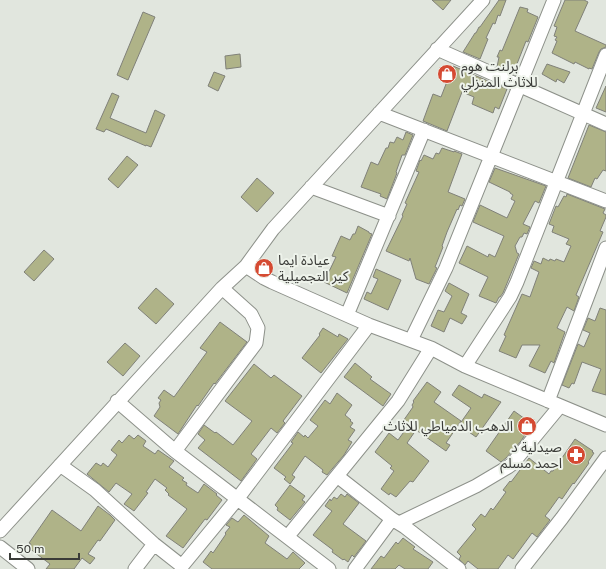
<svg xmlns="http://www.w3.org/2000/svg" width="606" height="569" font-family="'Public Sans','Noto Sans Arabic',sans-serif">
<rect width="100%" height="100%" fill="#e1e6de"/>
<path fill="#afb388" stroke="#808179" d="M432,0H451L443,10Z
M499,0H506L500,16L498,15L495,24L493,23L486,38L488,39L480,59L463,52L475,33H476L479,27H480Z
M565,0H584L588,2L575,31L606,45V47L601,49L599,52L592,69L589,68V69L575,62L574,64L552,53L557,41L555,40L557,37L554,36L557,27L554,26Z
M520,7L528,9L527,12L538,17L528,42L526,41L513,74L497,67L499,57H497L500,50L502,51Z
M143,12L155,17L128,80L117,75Z
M240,54L241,67L226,69L225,56Z
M547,64L570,72L564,83L557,79L556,82L542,74Z
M453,66L507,89L499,109L495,107L493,113L472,104L474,97L462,92L447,131L423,121L433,94L441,97Z
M214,72L225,76L218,91L208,86Z
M606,86V112L596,108Z
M112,93L119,96L110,118L146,133L155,110L165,115L151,147L146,145V146L106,129L104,132L96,129Z
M589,125L606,132V171L603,170L597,179L595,178L591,187L568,178Z
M406,132L413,135L405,155H402L396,172L397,173L387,199L380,196L381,194L361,187L371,162L378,165L386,148H388L390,142L394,143L397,137L403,140Z
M442,148L454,152V151L462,154L448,192L465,199L462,206L460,205L458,210L457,209L447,232L442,246L443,247L435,267L437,268L429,284L416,279L410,258L409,261L386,251L403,216L402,215L407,204L405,203L419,172L416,171L420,160L421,161L424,155L433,159L436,153L439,154Z
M127,156L138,165L118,188L108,179Z
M495,168L546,186L539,203L535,201L523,224L530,227L527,234L524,233L522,237H520L515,246L517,253L519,254L503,293L500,297H499L496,303L479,296L488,277L459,263L467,246L488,257L489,254L495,257L504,236L473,222L480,205L507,218L515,201L511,199L513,195L510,193V192L489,182Z
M257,178L274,193L257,212L241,197Z
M567,194L605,209L603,213L606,215V217L600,231L603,232L576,295L579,297L574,311L567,307L557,328L565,332L554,363L551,361L545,373L529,366L540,345H522L516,358L499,351L506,336L504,335L522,294L530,297L539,272L531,268L534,261L541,264L543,258L549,261L550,259L555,261L556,259L564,262L571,246L566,244L569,239L552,232L554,226L549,224L556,206L558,207L564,196L566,197Z
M358,226L369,232V233L372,234L347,293L324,282L336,257L332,256L341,236L350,240L353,234H355Z
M44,250L54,259L34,281L24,272Z
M376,269L401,280L388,310L364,299L367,292L371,294L378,279L373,277Z
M449,283L469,294L461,313L467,316L462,324L450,318L444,332L431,326L438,310L444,312L452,296L445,291Z
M156,288L174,304L156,324L138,308Z
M600,308L606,310V395L592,391L601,369L582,362L574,384L572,383L569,388L562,385L578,344L584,347L590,333L583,330L588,318L595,321Z
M220,322L247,342L215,384L214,383L198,406L197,405L178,434L154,416L160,407L159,403L161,400L158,398L164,390L174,397L207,352L200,348Z
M323,328L338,337L339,334L348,339L321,373L302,358L320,335L319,334Z
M125,343L140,356L123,376L107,362Z
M355,363L372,377L370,379L391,394L383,406L344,377Z
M254,364L271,378L274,375L302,396L283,421L285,423L277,433L271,428L251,454L257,459L241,481L198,448L205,440L198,434L204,425L215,433L216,432L233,445L252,421L225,401Z
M427,382L441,392L434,402L461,421L446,443L450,445L446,451L416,430L407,443L429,461L413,482L410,481L396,497L390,493L389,495L381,489L394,471L390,468L392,466L375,452L389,433L398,440L406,429L401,424L413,407L412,405L414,402L413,401Z
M459,385L482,398L484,394L501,402L476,437L459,425L471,408L452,395Z
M337,393L352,405L345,415L351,420L350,421L353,423L350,427L355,430L348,440L352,442L344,455L327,475L322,472L323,470L305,456L292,475L295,477L290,484L284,479L286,477L274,468L293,443L291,442L298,432L304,437L305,435L308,438L318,426L310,420L325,400L330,404Z
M514,411L532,424L521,441L506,458L501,462L486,451Z
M129,435L134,439L138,435L146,441L143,446L155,454L158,450L174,461L169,467L184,478L182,480L187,483L186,485L198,493L204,484L217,494L216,495L222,500L207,520L205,519L183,548L166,536L187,509L168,495L169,494L165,490L167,488L155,479L146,492L148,493L134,511L124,504L132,494L116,483L109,492L87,474L96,463L101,466L103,463L108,467L117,455L111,450L119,440L122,443Z
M575,439L593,451L592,452L594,453L588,462L589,463L574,484L573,483L562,499L559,497L549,511L545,516L550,520L537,537L532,533L513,559L508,555L498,569H478L468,561L465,565L459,559L461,556L457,552L476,529L472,525L481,514L485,517L491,508L493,510L506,492L503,490L510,481L511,482L529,458L549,474L551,471H553Z
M290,485L305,496L302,500L305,502L290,520L277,510L278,508L275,505Z
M341,494L345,497L347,494L359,503L343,524L366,541L354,557L352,555L348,562L344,559L343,560L332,552L333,550L313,535L332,511L325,506L330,499L331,501L334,497L337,499Z
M98,506L110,515L115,520L100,541L98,540L88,554L95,558L90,564L82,558L74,569H46L50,564L29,548L31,544L29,543L52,510L81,531Z
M244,515L269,536L265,543L287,559L293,552L305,563L299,569H212L203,562L211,551L213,553L226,534L225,533L230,527L226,525L232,518L238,522Z
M403,538L415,547L413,549L433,562L428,569H405L399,565L395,569H371L381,556L384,558L396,542L398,544Z"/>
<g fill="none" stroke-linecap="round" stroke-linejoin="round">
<g stroke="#8d918a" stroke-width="15">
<path id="minor" d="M437,49L606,124
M379,113L606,201
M311,187L389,216
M246,266L264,278L272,282L369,325L431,348L465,366L606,425
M347,315L424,130
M411,340L446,268L554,0
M465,366L510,297L517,282L606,55
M117,401L175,451L329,569
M548,401L606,248
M175,451L256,343L258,328L251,314L222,288
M60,465L95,490L154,544L182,566L238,498L369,325
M337,476L392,519L405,527L459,569
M399,523L476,486L508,467L512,464L560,406
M0,531L222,288L246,266L273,229L483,0
M288,536L398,401L431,348
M0,547L28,569
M135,569L154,544
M355,569L392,519
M522,569L562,518L606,458"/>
</g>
<use href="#minor" stroke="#fff" stroke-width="13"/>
</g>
<defs>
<g id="shop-disc" transform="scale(1)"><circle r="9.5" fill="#d54a32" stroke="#eef3eb"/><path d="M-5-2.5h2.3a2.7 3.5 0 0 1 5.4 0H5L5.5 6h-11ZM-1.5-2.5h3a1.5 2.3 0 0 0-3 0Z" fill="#fff"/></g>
<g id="pharmacy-disc" transform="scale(1)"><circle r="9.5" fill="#d54a32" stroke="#eef3eb"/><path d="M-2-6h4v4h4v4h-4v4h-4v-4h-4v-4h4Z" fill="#fff"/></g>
</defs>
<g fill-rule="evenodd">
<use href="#shop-disc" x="447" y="74"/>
<use href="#shop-disc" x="264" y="268"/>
<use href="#shop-disc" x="527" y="426"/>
<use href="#pharmacy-disc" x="576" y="455"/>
</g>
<g text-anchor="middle" stroke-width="4" stroke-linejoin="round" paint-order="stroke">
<g font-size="14" fill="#3a3b38" stroke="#eef3eb" text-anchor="start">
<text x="461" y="71">برلنت هوم<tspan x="461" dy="16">للاثاث المنزلي</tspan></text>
<text x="278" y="265">عيادة ايما<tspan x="278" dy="16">كير التجميلية</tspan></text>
<text x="513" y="431" text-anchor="end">الدهب الدمياطي للاثاث</text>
<text x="562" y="452" text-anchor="end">صيدلية د<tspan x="562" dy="16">احمد مسلم</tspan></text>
</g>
</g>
<path d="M10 553v6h69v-6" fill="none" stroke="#3a3b38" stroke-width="2"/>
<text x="16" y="553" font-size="12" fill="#3a3b38" stroke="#eef3eb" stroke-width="3" paint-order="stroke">50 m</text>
</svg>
